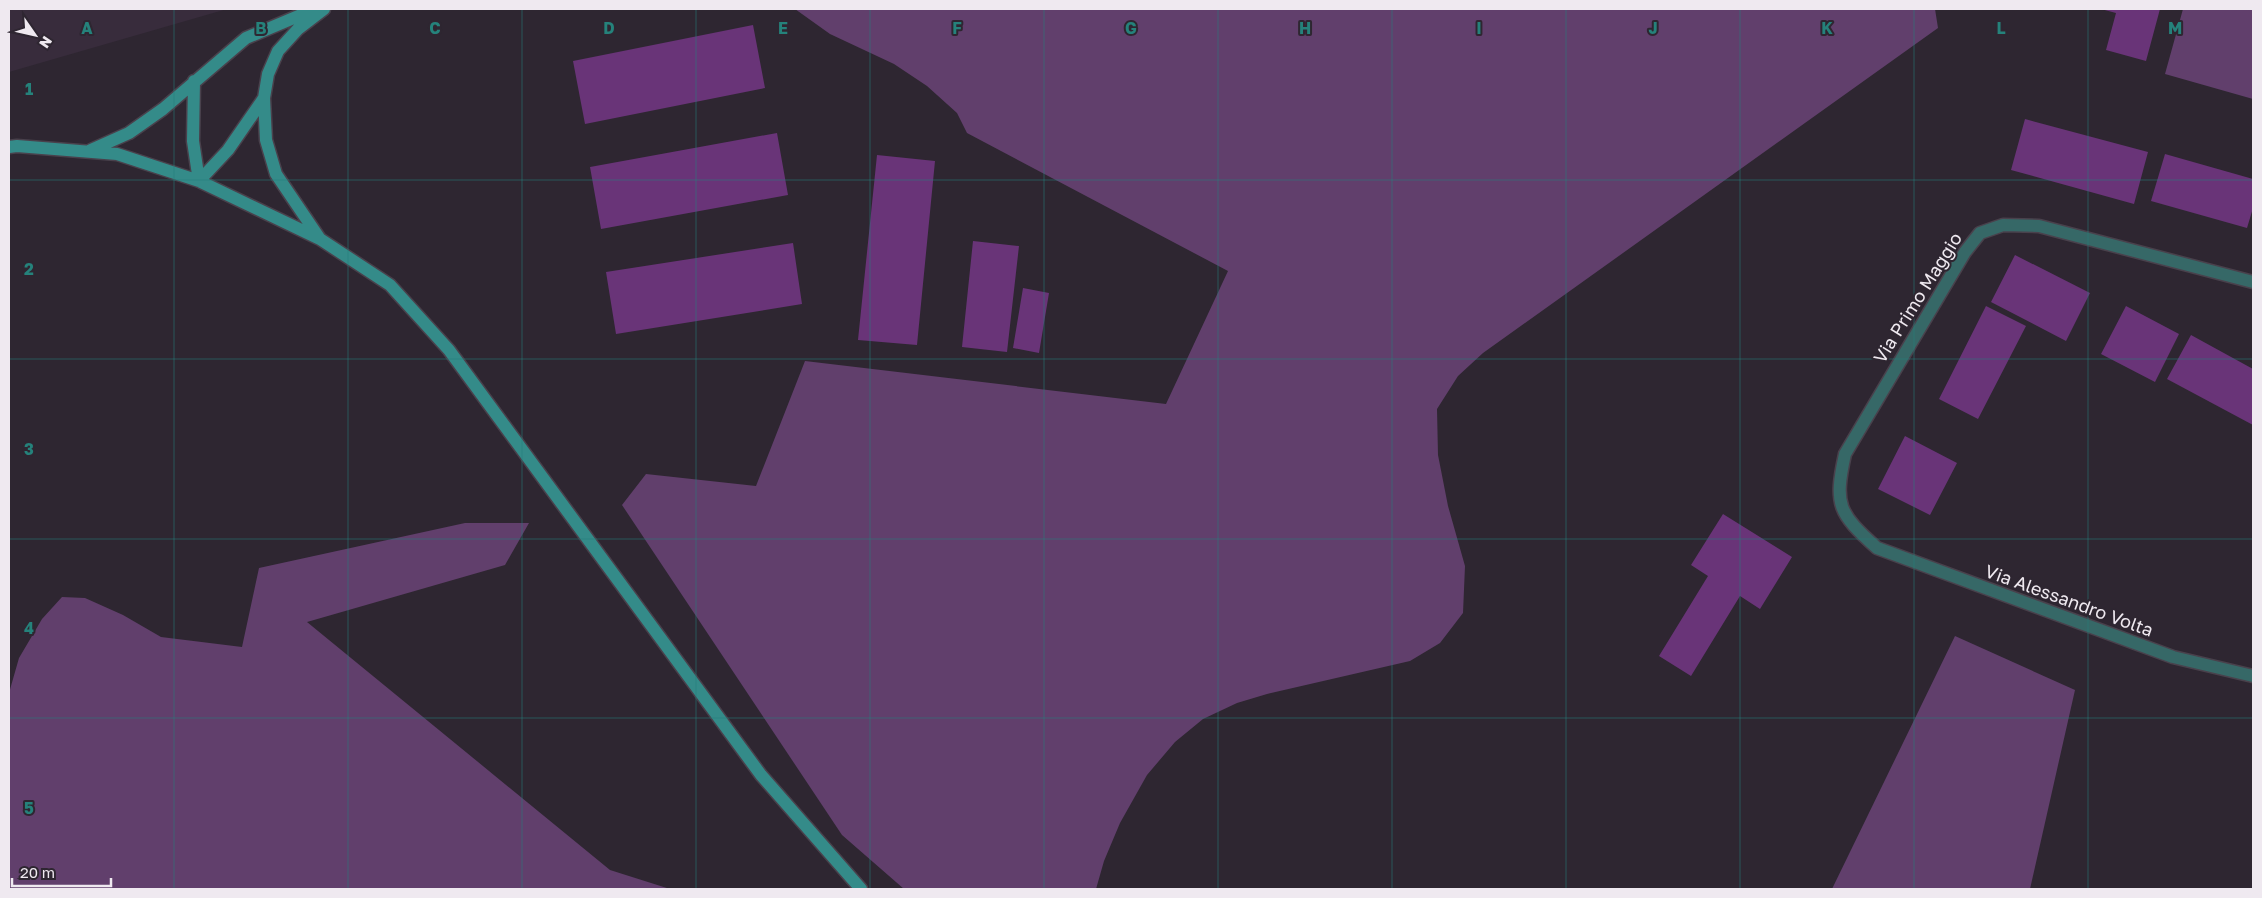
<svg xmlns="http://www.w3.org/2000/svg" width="2262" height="898" font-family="'Golos Text',sans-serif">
<rect width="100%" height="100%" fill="#2e2631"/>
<path fill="#382c3c" d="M9,9H227L9,72Z"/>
<path fill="#613f6c" d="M795,9H1935L1938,28L1483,353L1458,376L1437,409L1438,455L1448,506L1465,566L1463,613L1440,643L1410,661L1267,694L1237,703L1203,719L1175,742L1147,775L1120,823L1104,861L1096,889H904L842,835L622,505L646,474L756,486L805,361L1166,404L1228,271L967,133L957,113L927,86L894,64L830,34Z
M2183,9H2253V99L2165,74Z
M465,523H529L505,565L307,622L610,870L670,889H9V693L19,658L42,619L62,597L85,598L123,615L161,637L242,647L259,568Z
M1955,636L2075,690L2030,889H1832Z"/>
<path fill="#693478" d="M2101,9H2160L2146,61L2106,50L2116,13Z
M753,25L765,88L585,124L573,61Z
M2025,119L2148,152L2134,204L2011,170Z
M777,133L788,195L601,229L590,167Z
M2165,154L2253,179V208L2247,228L2151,201Z
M877,155L935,161L917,345L858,340Z
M973,241L1019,246L1007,352L962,347Z
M793,243L802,304L616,334L606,272Z
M2015,255L2090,293L2066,341L1991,302Z
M1023,288L1049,293L1039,353L1013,348Z
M1986,306L2026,326L1978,419L1939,399Z
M2126,306L2179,334L2155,382L2101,354Z
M2191,335L2253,369V425L2167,379Z
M1905,436L1957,463L1930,515L1878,489Z
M1723,514L1792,557L1760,609L1740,596L1691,676L1659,656L1708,576L1691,565Z"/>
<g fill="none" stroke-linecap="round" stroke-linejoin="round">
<g stroke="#49414c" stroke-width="15">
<path id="street" d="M2253,282L2039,226L2003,225L1980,233L1965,252L1845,454C1834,505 1838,513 1877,548L2173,657L2253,676"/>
</g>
<g stroke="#49414c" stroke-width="15">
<path id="secondary" d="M194,81L193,141L199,181
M264,98L266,140L276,174L320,239
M9,147L17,146L117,154L199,181L320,239L390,285L449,350L761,775L861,889
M91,150L129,133L163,109L246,38L315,9
M199,181L228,150L264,98L268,74L278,51L298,29L324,9"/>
</g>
<use href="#street" stroke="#366867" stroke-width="12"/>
<use href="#secondary" stroke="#348b89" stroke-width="12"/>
</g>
<path fill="none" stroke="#25827b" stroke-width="1" stroke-opacity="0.55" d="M174,9V889M348,9V889M522,9V889M696,9V889M870,9V889M1044,9V889M1218,9V889M1392,9V889M1566,9V889M1740,9V889M1914,9V889M2088,9V889M9,180H2253M9,359H2253M9,539H2253M9,718H2253"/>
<g text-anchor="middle" stroke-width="4" stroke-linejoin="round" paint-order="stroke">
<g font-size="18" fill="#efe9f0" stroke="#2e2631">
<text transform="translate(1918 298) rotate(-58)" y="6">Via Primo Maggio</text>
<text transform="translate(2069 601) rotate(20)" y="6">Via Alessandro Volta</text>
</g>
</g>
<g font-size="16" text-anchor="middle" font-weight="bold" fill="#25827b" stroke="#2e2631" stroke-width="4" stroke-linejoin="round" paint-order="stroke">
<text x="87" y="34">A</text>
<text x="261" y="34">B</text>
<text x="435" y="34">C</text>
<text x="609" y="34">D</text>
<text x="783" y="34">E</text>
<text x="957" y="34">F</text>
<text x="1131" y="34">G</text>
<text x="1305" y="34">H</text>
<text x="1479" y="34">I</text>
<text x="1653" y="34">J</text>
<text x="1827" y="34">K</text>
<text x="2001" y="34">L</text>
<text x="2175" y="34">M</text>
<text x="29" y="95">1</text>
<text x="29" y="275">2</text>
<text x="29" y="455">3</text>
<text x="29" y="634">4</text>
<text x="29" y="814">5</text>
</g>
<rect width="2262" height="898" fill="none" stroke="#efe9f0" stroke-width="20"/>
<g transform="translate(35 35) rotate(124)" stroke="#2e2631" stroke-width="4" paint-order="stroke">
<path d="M0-4L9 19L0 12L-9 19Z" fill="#efe9f0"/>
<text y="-8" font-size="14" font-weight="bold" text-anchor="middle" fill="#efe9f0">N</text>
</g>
<path d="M12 878v8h99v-8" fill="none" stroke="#efe9f0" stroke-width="2.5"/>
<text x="20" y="878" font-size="15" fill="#efe9f0" stroke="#2e2631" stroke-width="4" paint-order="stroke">20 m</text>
</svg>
